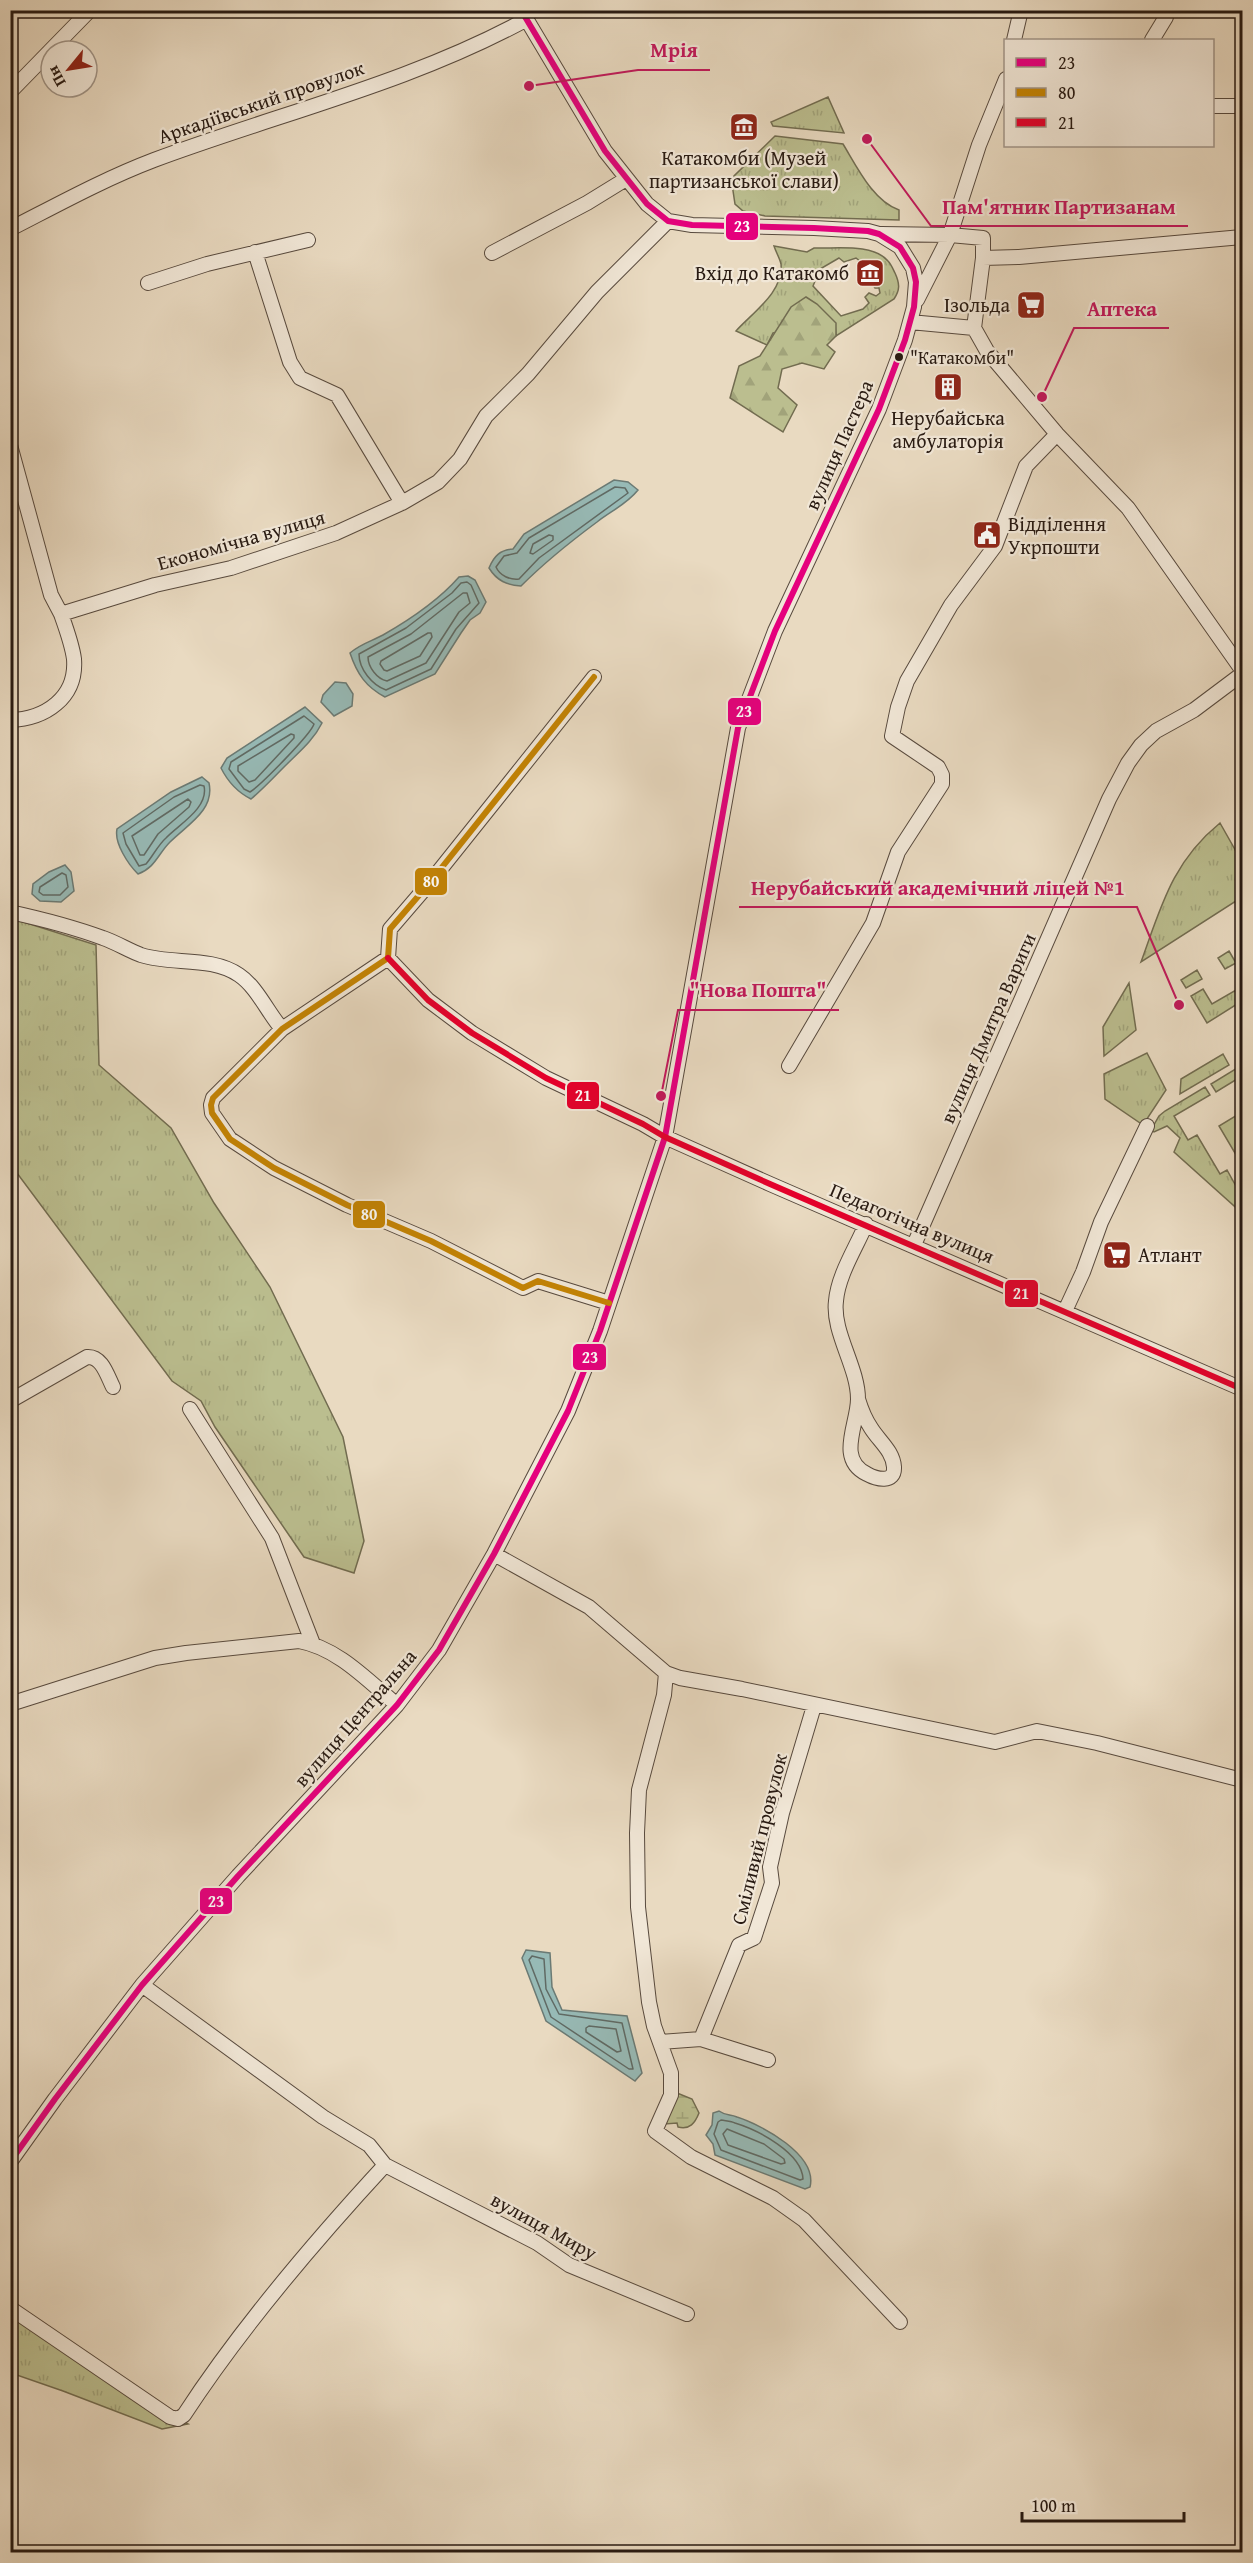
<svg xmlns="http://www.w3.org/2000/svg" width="1253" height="2563" font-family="'Gentium Book Plus',serif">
<defs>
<pattern id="grass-tufts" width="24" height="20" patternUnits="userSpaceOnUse" patternTransform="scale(1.5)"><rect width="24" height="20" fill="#bbbe8f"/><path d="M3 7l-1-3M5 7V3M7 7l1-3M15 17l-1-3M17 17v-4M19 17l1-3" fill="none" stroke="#a1a37a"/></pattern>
<pattern id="forest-firs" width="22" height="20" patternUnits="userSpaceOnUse" patternTransform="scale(1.5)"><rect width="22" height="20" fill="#bbbe8f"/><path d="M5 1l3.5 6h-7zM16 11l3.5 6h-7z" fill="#a1a37a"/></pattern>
<pattern id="wetland-marsh" width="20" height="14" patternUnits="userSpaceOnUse" patternTransform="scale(1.5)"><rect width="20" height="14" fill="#bbbe8f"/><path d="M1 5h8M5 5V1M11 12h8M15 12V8" fill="none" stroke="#a1a37a"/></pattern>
</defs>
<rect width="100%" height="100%" fill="#e9dac1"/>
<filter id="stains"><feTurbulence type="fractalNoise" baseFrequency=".00333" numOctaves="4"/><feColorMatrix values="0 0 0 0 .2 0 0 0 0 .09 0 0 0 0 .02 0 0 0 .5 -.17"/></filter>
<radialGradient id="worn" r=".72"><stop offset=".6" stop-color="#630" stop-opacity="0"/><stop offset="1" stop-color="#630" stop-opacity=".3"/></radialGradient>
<path fill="url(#grass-tufts)" stroke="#726c50" stroke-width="1.5" fill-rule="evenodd" d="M828,97L844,133L773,126L771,122Z
M775,136L843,144C857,167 873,201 899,210V220L765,216L743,211L735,204L732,184L734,176Z
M774,246L807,252L814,248C835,249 873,243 888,261C891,264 893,269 895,273C900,284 900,290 894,299L836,336L835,323L773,333L767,345L736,331C752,313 784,292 781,264C780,259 776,252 774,246ZM839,258L844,262L856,258L861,262L857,265L861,270L866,268L875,278L871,282L875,288H879L880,293L876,296L869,293L865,297L869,303L863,309L841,316L813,286L820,269Z
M1220,823L1242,862V903L1239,899L1141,962C1161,907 1172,862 1220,823Z
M11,918L96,945L99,1065L171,1128L214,1203L270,1287L343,1437L364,1541L354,1573L304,1557L215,1427L201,1401L172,1381L11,1165Z
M1229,951L1236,963L1225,969L1218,958Z
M1197,970L1202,979L1186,988L1181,980Z
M1129,983L1136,1030L1104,1056L1103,1027Z
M1203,989L1212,1004L1236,990L1242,1001L1207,1023L1191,996Z
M1147,1053L1166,1090L1143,1125L1105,1099L1104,1074Z
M1223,1054L1229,1065L1180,1094L1181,1079Z
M1242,1065V1076L1216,1092L1211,1084Z
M1205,1087L1210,1095L1174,1116L1188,1140L1197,1135L1220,1174L1227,1170L1242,1197V1213L1174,1152L1180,1138L1167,1126L1154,1132L1151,1130L1159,1116L1165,1111Z
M10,2308L178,2419L188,2424L162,2429L63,2391L11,2373Z"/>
<path fill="url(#forest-firs)" stroke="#726c50" stroke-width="1.5" d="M806,297L817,304L836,323V336L827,345L835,352L824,369L802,363L782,369L778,388L797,405L783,432L730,398L739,366L760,356L791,307Z"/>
<path fill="url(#wetland-marsh)" stroke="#726c50" stroke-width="1.5" d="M677,2093L692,2099L699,2113C695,2123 690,2130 678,2127L677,2123L665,2124Z"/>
<path fill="#bbbe8f" stroke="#726c50" stroke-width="1.5" d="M1242,1112V1165L1219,1126Z"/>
<path fill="#97bab6" stroke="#6b7a74" stroke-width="1.5" d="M614,480L628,482L638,490C627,504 611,511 597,522C570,542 545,562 521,586C507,585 497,581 489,568C494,556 500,550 513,549L524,534Z
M468,576L475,580L486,602L480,613L470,620L461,633L435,674L385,697C366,687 357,674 350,653C360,644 372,641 383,635C411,619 438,601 459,577Z
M335,682L346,683L353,694L352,706L334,716L321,702L323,695Z
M305,707L322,723C313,741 299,752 285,766C273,778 263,789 251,799C237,792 228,782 221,768L227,758Z
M202,777L209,783C215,810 187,825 170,842C158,854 155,868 138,874C128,864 114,843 117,829L171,792Z
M65,865L71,872L74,891L61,902L40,901L32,894L33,884L49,872Z
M526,1950L550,1953L552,1987L562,2010L627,2016L642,2073L635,2081L546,2021L522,1958Z
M719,2111C726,2116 730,2114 737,2117C762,2125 818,2155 810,2187L805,2189L715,2155L713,2144L706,2135L712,2125L713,2113Z"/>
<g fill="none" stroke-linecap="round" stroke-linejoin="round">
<path stroke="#606a64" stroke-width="1.5" d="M615,487L625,488L628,493L539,558L519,579C510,580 500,576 496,567L504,556L517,553L529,538Z
M549,535L553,536V540L533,554L530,553L533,544Z
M467,582L471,585L479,603L456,629L431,669L386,690C372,685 359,669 359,654L406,628L452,593L461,583Z
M463,593H467L470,603L459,612L426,663L387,681C377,679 368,667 368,657L411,634Z
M428,633H431L432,637L420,656L387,671L384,670L380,664L381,661Z
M304,716L314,724C311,734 261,785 250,792L244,789L229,769L231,762Z
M291,734L294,735V738L255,780L249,782L238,771V766Z
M200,785L204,786C209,808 178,825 166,838C158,845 153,856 146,864L139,866L126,844L123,833L174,797Z
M188,799L191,802L189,807L158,834L144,855H140L132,836Z
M62,873L66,875L68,887L60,895H43L39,892L40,887Z
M532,1956L544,1959L546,1989L559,2014L622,2023L633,2069H629L551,2017L529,1960Z
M589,2026L616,2029L621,2051L617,2052L586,2032V2028Z
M721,2120C726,2121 731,2121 735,2123C758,2130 802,2153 803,2179L800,2180L721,2150L714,2134L718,2122Z
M727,2129L764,2144L784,2159L785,2163L781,2164L728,2145L723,2134Z"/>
<g stroke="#584a3e" stroke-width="16">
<path id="minor" d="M1014,40L1021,10
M1152,40L1166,17
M10,92L90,10
M1212,106H1242
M10,229C57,205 104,179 154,160C277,114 410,83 527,19
M881,234L950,235L983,238V258L1019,257L1242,237
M255,252L290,362L300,378L337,395L402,503
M492,253L587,203L626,179
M148,283L207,264L308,240
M917,300L950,235L979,145L1006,79
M910,322L974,328L983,258
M974,328L987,351L1057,434L1128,508L1242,670
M10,445L51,595L61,614
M594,677L427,886L390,929L388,958L282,1029L213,1098L211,1105L212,1113L230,1139L274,1168L347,1205L431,1241L523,1288L538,1281L609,1303
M10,720C45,719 77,698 74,659C72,644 66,628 61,614L155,585L231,568L336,533L402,503L438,482L460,459L486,416L528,374L597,292L668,221
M10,912C42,919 73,927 103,938C115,942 130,951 141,955C172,965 211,956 239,975C257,987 268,1013 282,1029
M388,958L428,1000L472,1033L546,1078L643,1124L665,1137L770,1184L1242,1389
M789,1066L873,923L898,852L942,784V775L938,767L892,736L898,707L907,681L951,605L995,546L1026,466L1057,434
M914,1245L1109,799L1128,763L1141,745L1156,731L1194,710L1242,674
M1065,1311L1083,1272L1101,1222L1147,1126
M858,1399C861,1409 865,1419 871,1428C879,1441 893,1451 894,1467C895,1484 876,1479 867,1474C836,1459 858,1424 858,1399C858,1367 832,1332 836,1301C838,1275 856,1248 866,1224
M10,1401L87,1357C102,1356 107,1375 113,1387
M190,1409L272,1538L313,1644
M494,1554L589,1607L666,1673L664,1695L639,1790L637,1833L638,1907L649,2002L654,2026L671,2073V2095L655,2131L691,2157L773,2198L804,2220L900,2322
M666,1673L680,1678L742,1689L995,1742L1037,1731L1097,1743L1242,1780
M10,1704L155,1658L186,1653L299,1641C338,1648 368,1681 397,1705
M142,1985L323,2117L369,2145L385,2165L537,2243L569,2265L687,2314
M701,2039L739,1945L754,1938L772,1883L770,1867L782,1813L814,1706
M660,2042L701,2039L768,2060
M10,2162L55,2099L142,1985L238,1876L397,1705L439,1650L494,1554L568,1411L600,1331L665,1137L738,728L775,631L879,409L905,340L914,307L916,282L913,268L900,247L879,234L868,231L814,228L692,225L668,221L647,204L605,151L521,10
M10,2308L170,2417L178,2419L184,2415C242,2326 313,2243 385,2165"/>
</g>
<use href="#minor" stroke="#f1e7d7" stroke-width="14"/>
<g stroke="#f1e7d7" stroke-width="10">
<path id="bus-1" d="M10,2162L55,2099L142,1985L238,1876L397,1705L439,1650L494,1554L568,1411L600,1331L665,1137L738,728L775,631L879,409L905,340L914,307L916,282L913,268L900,247L879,234L868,231L814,228L692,225L668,221L647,204L605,151L521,10"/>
</g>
<g stroke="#f1e7d7" stroke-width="10">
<path id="bus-2" d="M594,677L427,886L390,929L388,958L282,1029L213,1098L211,1105L212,1113L230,1139L274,1168L347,1205L431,1241L523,1288L538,1281L609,1303"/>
</g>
<g stroke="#f1e7d7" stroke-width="10">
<path id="bus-3" d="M388,958L428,1000L472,1033L546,1078L643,1124L665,1137L770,1184L1242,1389"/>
</g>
<use href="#bus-1" stroke="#e5007d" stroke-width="6"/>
<use href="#bus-2" stroke="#c38304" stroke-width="6"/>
<use href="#bus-3" stroke="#e4002b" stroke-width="6"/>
</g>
<defs>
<g id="museum-square" transform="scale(1.5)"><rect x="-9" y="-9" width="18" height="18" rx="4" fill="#8f2418" stroke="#f1e7d7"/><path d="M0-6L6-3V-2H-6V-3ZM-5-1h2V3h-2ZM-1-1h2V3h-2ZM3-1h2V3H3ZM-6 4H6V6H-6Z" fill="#fff"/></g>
<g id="supermarket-square" transform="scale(1.5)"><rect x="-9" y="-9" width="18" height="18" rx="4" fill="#8f2418" stroke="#f1e7d7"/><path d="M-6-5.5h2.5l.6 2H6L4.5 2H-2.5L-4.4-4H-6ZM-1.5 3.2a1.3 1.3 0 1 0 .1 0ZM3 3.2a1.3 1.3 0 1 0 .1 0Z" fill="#fff"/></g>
<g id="building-square" transform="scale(1.5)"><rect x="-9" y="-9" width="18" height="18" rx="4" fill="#8f2418" stroke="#f1e7d7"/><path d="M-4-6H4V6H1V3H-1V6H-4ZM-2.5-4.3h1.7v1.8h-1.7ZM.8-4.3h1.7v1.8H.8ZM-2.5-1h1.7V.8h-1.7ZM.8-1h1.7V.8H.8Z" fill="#fff"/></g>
<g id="civic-square" transform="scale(1.5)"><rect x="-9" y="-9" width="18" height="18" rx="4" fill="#8f2418" stroke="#f1e7d7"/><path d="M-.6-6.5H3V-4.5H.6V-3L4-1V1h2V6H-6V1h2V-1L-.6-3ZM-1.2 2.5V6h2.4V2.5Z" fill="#fff"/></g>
</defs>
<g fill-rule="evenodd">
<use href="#museum-square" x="744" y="127"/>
<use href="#museum-square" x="870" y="273"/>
<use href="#supermarket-square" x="1031" y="305"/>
<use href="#building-square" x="948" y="387"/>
<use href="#civic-square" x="987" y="535"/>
<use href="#supermarket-square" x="1117" y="1255"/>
</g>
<circle fill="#281a12" stroke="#f1e7d7" stroke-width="2" cx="899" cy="357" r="5"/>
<g text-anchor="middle" stroke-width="4.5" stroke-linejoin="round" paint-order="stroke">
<g font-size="18" fill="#281a12" stroke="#f1e7d7" text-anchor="start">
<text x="910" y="364">"Катакомби"</text>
</g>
<g font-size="20" fill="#281a12" stroke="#f1e7d7">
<text transform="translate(261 102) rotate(-19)" y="7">Аркадіївський провулок</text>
<text transform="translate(839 445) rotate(-66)" y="7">вулиця Пастера</text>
<text transform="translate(241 540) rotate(-16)" y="7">Економічна вулиця</text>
<text transform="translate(988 1028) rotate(-66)" y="7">вулиця Дмитра Вариги</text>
<text transform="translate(912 1223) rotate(23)" y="7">Педагогічна вулиця</text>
<text transform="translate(355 1718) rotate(-49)" y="7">вулиця Центральна</text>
<text transform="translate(759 1839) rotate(-76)" y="7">Сміливий провулок</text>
<text transform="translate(544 2226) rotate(29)" y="7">вулиця Миру</text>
</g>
<g font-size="20" fill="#281a12" stroke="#f1e7d7">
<text x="744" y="165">Катакомби (Музей<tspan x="744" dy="23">партизанської слави)</tspan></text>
<text x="849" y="280" text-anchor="end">Вхід до Катакомб</text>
<text x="1010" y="312" text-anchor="end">Ізольда</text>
<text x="948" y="425">Нерубайська<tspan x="948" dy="23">амбулаторія</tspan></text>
<text x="1008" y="531" text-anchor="start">Відділення<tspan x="1008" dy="23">Укрпошти</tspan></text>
<text x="1138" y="1262" text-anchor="start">Атлант</text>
</g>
</g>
<path fill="none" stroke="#c2185b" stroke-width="2" d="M529 86L638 70H710M867 139L931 226H1188M1042 397L1074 328H1169M1179 1005L1137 907H739M661 1096L678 1010H839"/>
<g fill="#c2185b" stroke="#f1e7d7" stroke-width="2">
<circle cx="529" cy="86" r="6"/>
<circle cx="867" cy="139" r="6"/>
<circle cx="1042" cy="397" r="6"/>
<circle cx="1179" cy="1005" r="6"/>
<circle cx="661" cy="1096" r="6"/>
</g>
<g font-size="21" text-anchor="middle" font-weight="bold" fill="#c2185b" stroke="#f1e7d7" stroke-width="4.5" stroke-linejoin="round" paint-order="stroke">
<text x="674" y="57">Мрія</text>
<text x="1059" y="214">Пам'ятник Партизанам</text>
<text x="1122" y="316">Аптека</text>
<text x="938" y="895">Нерубайський академічний ліцей №1</text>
<text x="758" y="997">"Нова Пошта"</text>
</g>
<g stroke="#f1e7d7" stroke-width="2">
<rect x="725" y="212" width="34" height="29" rx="6" fill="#e5007d"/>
<rect x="727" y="697" width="35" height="29" rx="6" fill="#e5007d"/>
<rect x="414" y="867" width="34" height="29" rx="6" fill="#c38304"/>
<rect x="566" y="1081" width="34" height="29" rx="6" fill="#e4002b"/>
<rect x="352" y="1200" width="34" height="29" rx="6" fill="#c38304"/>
<rect x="1004" y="1279" width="35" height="29" rx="6" fill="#e4002b"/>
<rect x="572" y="1343" width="35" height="28" rx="6" fill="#e5007d"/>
<rect x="199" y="1887" width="34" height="28" rx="6" fill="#e5007d"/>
</g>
<g font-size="16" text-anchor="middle" font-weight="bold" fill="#fff">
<text x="742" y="232">23</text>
<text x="744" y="717">23</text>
<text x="431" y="887">80</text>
<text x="583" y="1101">21</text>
<text x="369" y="1220">80</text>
<text x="1021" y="1299">21</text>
<text x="590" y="1363">23</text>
<text x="216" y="1907">23</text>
</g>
<rect width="1253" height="2563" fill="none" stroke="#e9dac1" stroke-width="36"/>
<rect x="12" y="12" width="1229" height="2539" fill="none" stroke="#281a12" stroke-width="3"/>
<rect x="18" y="18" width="1217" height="2527" fill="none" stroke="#281a12" stroke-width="1.5"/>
<rect x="1004" y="39" width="210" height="108" fill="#f1e7d7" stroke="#a19588" stroke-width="1.5"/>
<rect x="1016" y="58" width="30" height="9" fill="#e5007d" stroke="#a19588" stroke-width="1.5"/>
<text x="1058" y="69" font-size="18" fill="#281a12">23</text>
<rect x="1016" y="88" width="30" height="9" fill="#c38304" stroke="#a19588" stroke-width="1.5"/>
<text x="1058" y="99" font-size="18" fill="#281a12">80</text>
<rect x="1016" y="118" width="30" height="9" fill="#e4002b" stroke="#a19588" stroke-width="1.5"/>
<text x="1058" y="129" font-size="18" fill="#281a12">21</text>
<g transform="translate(69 69) rotate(240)"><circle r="28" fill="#f1e7d7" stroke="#a19588" stroke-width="1.5"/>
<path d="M0-4.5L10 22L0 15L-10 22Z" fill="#8f2418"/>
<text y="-9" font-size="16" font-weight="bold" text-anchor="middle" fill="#281a12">Пн</text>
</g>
<path d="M1022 2512v9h162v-9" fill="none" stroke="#281a12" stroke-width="3"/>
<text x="1031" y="2512" font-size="18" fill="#281a12" stroke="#f1e7d7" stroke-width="4.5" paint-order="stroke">100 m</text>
<rect width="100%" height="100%" filter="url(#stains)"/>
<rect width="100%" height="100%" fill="url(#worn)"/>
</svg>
